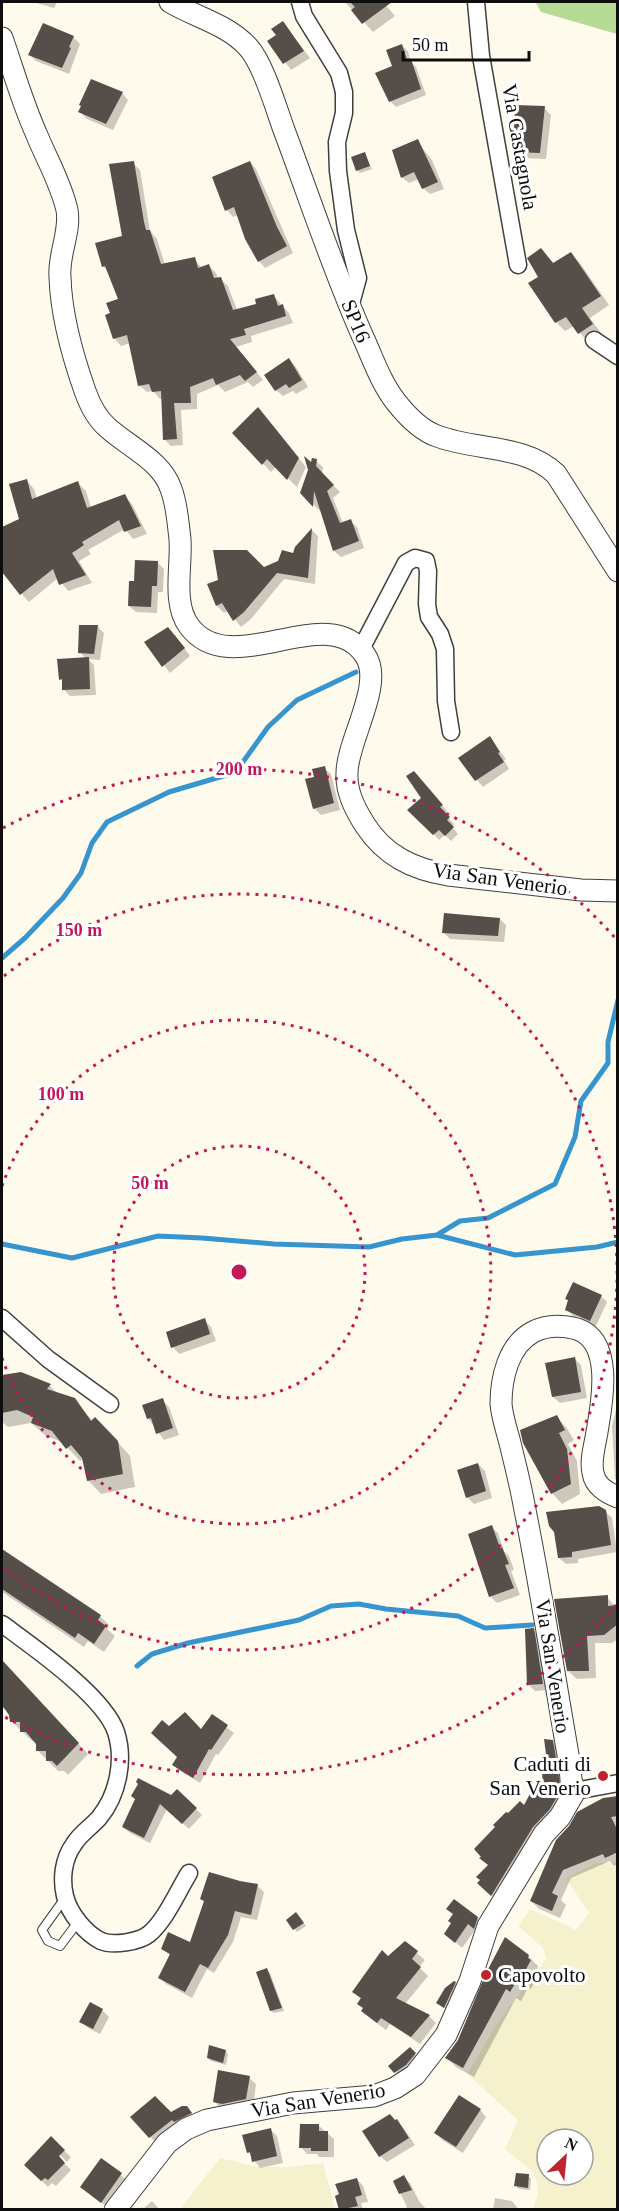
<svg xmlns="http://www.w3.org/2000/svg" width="619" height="2211" font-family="'Times New Roman',serif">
<rect width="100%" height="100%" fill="#fffbec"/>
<path fill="#f5f1cc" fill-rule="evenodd" d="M617,1862V2209H533L538,2193L537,2182L532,2171L505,2149L518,2120L467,2074L500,2019L546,1959L543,1948L518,1926L530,1909L576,1930L589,1913L566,1878L596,1863ZM547,2139H583V2175H547Z
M220,2158L258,2167H288L323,2163L335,2209H180Z"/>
<path fill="#b5db95" d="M538,2H617V34L541,12L536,3Z"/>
<path fill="#0003" d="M33,2H57L54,8Z
M345,2H383L395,16L373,32Z
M283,23L310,58L291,70L269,41L278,36Z
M73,37L80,44L69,74L36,61L30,55Z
M402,46L408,51L411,62L416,67L426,95L396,107L390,101L393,67Z
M122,93L128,100L113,130L87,119L80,112Z
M544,108L551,115L546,159L521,158L514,151Z
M417,141L432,160L444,189L430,194L423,188L419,179L409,183L402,177Z
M365,154L372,169L360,173L357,170Z
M250,162L256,169L293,253L265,268L259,261L238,215L233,217L227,210Z
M133,163L140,170L150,231L157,239L165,265L194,259L202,268L209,266L216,273L218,279H220L228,286L237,310L258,305L273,295L289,313L293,323L251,336L252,342L236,347L263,380L253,387L248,382L225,392L218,385L197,394V409L181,410L183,445L171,446L164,439L163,399H160L153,391L147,392L139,385L134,368L137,366L130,343L121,346L114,338L112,314L120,300L110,273L103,266L124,237Z
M541,250L554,264L571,254L580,263L609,305L590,318L601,333L588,342L574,326L565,331L556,322L530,284L540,277Z
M289,360L296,367L308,387L296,394L293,391L283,396L276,390Z
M266,418L306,467L297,487L276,467L271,472L234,433Z
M316,461L323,467L322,474L340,492L333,498L343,523L350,521L357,527L364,548L341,557L334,551L320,505V511L302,493L311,465Z
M27,481L34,489L37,499L78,483L86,491L91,508L124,496L132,504L147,534L133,539L125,529L88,550L91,554L79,561L92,583L68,591L58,578L29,602L2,572V545L4,544L2,541V529L21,520Z
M312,530L318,536L315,584L284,579L251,619L241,627L228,611L224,613L217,606L209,585L264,568L294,555Z
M157,562L164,569L163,592H158L157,613L136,612L129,606L135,583Z
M97,626L104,633L100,660L88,659L94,665L96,695L70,696L64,690L63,682L60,679L86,659L80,652Z
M175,635L190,656L170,673L146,642Z
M489,738L506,759L504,760L509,769L483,787L477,780Z
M324,768L331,774L340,810L321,815L314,808Z
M419,779L447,811L445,814L454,824L452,827L458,834L451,841L445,835L439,840L428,828Z
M500,919L506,925L504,942L450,939L444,933Z
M601,1296L607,1302L596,1326L573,1316L566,1309Z
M204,1320L211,1327L216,1341L179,1354L173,1347Z
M574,1358L581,1365L587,1398L560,1403L553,1397Z
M20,1373L50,1386L59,1395L74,1400L93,1421L109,1432L130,1456L135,1487L101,1494L88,1480L83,1459L80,1461L62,1442L46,1436L31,1423L8,1427L2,1422V1377Z
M162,1400L169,1407L179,1435L164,1440L148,1418Z
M618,1401V1481L615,1479L612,1426Z
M556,1417L566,1427L574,1440L568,1444L577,1461L580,1494L562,1504L552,1493L525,1443Z
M478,1464L485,1471L492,1498L474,1504L467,1497Z
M605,1511L612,1518L617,1552L578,1559V1563L566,1564L559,1558Z
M491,1527L498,1533L504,1551L509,1556L514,1570L511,1571L520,1595L497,1603L490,1596L470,1535Z
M2,1551L100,1616L109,1625L107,1629L115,1636L104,1652L88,1641L84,1647L2,1592Z
M607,1597L618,1610V1639L612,1643H595L596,1678L577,1679L568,1671Z
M533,1630L540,1636L549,1690L535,1691L528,1684Z
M2,1661L88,1754L68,1775L64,1771H58L37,1750L36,1741H32L11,1721L8,1711L2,1708Z
M212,1716L234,1733L218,1755L216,1754L200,1783L180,1771L174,1765L179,1757L169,1728L201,1731Z
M552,1742L564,1754L573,1803L504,1907L491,1895L489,1866L525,1807L544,1789L547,1755Z
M618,1798V1864L614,1866L610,1861L571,1878L561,1900L566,1905L560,1918L539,1909L531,1901Z
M137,1800L196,1809L202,1815L189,1829L167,1809L150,1843L130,1833L123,1827Z
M257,1886L264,1892L257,1920L241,1917L233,1942L214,1973L207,1969L192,1998L166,1984L159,1977L171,1956L162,1949L191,1944L205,1902L202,1899Z
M299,1917L306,1926L297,1932L288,1920Z
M477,1918L484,1925L481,1934L475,1930L462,1948L446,1933Z
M405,1943L425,1960L419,1967L428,1976L405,2004L429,2016L436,2023L420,2044L390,2024L386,2030L371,2019L363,2011L362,2000L354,1992Z
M528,1956L538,1966L537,1969L540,1972L531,1989L528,1988L521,2001L516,1998L474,2077L456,2067L447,2058Z
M267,1970L270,1973L284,2011L274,2013L271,2011Z
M455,1983L462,1990L451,2013L438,2003Z
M102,2010L109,2017L100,2034L88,2028L81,2021Z
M410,2049L421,2061L402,2079L390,2066Z
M225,2051L228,2054L226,2065L211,2061L208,2058Z
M249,2078L256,2084L253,2106L221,2109L215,2102Z
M187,2107L196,2119L156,2143L132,2117L171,2114Z
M480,2110L486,2117L463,2153L442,2140L436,2133Z
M395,2121L403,2127L415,2145L387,2162L380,2156Z
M318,2125L334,2139V2157H319L317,2154H307L301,2147Z
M270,2129L277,2136L283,2163L260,2168L248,2152Z
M51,2139L71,2157L67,2162L55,2150L53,2152L71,2170L56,2186L52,2183L48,2187L26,2165Z
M101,2160L128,2181L108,2208L82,2187Z
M528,2176L531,2178L530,2190L519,2189L516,2186Z
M404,2177L410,2183L419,2201L427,2210H403L407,2207L395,2182Z
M357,2179L363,2186L368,2202L361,2203L363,2210H341Z
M495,2198L512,2201L519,2210H493Z
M152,2201L160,2210H139L142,2207L143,2209Z"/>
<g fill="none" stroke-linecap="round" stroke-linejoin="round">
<path stroke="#3694cf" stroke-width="5" d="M2,958L25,938L63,898L81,873L92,843L107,822L169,792L230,774L240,766L268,727L297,700L356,672
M437,1235L460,1221L488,1218L555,1184L575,1137L581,1101L608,1063V1042L618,1000
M2,1244L72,1258L158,1236L202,1238L274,1244L369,1247L402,1239L437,1235L515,1255L597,1247L618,1242
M137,1666L152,1654L188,1643L299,1620L331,1606L359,1604L386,1609L458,1616L485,1628L532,1625"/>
</g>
<path fill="#554e49" d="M350,2H392L362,24L351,10L355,7Z
M283,21L304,51L283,64L267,41L276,35L271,29Z
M43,23L74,36L69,47L71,48L62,68L28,55Z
M402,44L407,60L411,59L421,89L389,102L375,73L392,66L386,50Z
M91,79L123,92L106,124L78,112L81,106L79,105Z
M515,105L545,106L540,153L513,152Z
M418,139L438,182L422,189L414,172L401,178L392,150Z
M365,152L370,166L356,171L351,157Z
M134,161L144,222L146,230H150L161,264L195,257L198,268L209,264L214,278L221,277L233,310L256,304L255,299L274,294L278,306L283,304L286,316L244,329L246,335L230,339L257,372L245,381L240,375L216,385L213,378L190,387L191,403H174L177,439L163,440L161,391L152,392L149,384L138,386L127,335L113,339L105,315L110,313L106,303L118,299L105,266L102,267L95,243L122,236L109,164Z
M250,161L277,227L287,246L258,262L245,239L234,207L225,211L212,177Z
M541,248L553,263L571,252L601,296L582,308L593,324L578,334L566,317L555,323L528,283L538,277L527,258Z
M289,358L302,380L289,388L286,384L275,391L264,375Z
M258,407L299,458L287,480L267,459L262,465L232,433Z
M304,456L311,462L312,458L317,459L316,466L334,485L327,491L340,523L351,519L359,541L333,551L314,491L313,507L300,493L308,470Z
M27,479L32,499L78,481L87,508L125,494L141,526L124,532L119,520L82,542L84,545L72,553L86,575L59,585L53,569L20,595L2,572V527L19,519L9,484Z
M312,528L308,578L277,573L244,612L233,621L222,603L216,606L207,584L218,580L213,550H247L264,567L278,561L282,550L293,553L295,547Z
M135,560L158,561L157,586H152L151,607L128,606L129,581H134Z
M79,625H98L94,654L78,653Z
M168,627L185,648L162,667L144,642Z
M89,657L90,689L62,690V679L59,680L57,659Z
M490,736L500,752L498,753L504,762L475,781L458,758Z
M325,766L334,803L313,809L305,779L314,777L312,769Z
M414,771L443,805L440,807L450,817L447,820L454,827L445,836L439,830L433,835L407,810L421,798L406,776Z
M444,913L500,918L498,936L442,933Z
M573,1282L602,1295L590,1321L565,1310L568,1300L565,1299Z
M205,1318L210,1334L171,1348L166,1332Z
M575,1357L581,1392L552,1397L545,1363Z
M21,1372L51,1384L47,1389L75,1398L91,1421L95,1417L118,1441L123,1474L87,1481L82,1458L71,1445L66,1449L52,1431L31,1423L33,1417L17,1410L2,1413V1375Z
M163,1398L173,1428L156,1434L151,1418L147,1419L142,1405Z
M557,1415L565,1430L559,1433L567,1449L571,1484L551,1494L523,1443L520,1430Z
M478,1463L486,1491L466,1498L457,1470Z
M599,1506L606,1510L611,1545L572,1552V1557L558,1558L554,1532L549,1526L546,1512Z
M492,1525L500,1548L502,1547L509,1564L505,1565L514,1588L489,1597L468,1534Z
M2,1549L101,1615L98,1620L106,1626L94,1644L78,1633L75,1638L2,1589Z
M608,1595V1606L618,1605V1624L604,1635L587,1636L589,1671H567L554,1599Z
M534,1628L543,1684L527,1685L525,1629Z
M2,1660L79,1743L57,1766L52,1761H46V1751H36V1744L26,1732H20V1722H10L9,1715L2,1705Z
M185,1712L201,1729L212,1714L228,1725L211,1750L209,1749L193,1778L172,1765L177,1757L151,1733L162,1720L169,1726Z
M544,1739L553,1740L561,1790L550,1809L533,1827L491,1896L477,1883L480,1880L476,1877L488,1865L479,1858L481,1857L474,1849L495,1827L493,1825L506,1812L508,1813L520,1801L524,1805L531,1792L534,1793L536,1786L543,1788L541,1754H546Z
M138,1778L171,1795L177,1789L197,1808L182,1824L160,1804L144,1838L122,1827L135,1799L131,1796L138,1784L136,1782Z
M618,1796V1816L611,1817L618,1831V1852L605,1858L603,1854L563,1870L552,1893L558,1896L552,1911L530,1901L556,1840L569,1826L577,1812L603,1798Z
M209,1872L240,1881L258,1884L251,1915L235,1911L228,1935L208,1968L200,1964L185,1992L158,1978L170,1954L161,1949L168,1932L190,1942L204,1901L200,1899Z
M454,1899L478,1917L474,1929L468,1924L455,1943L444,1934L451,1923L448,1921L453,1914L446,1909Z
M296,1912L304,1923L293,1930L286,1920Z
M505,1937L529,1955L528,1958L531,1960L520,1980L518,1979L510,1992L506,1989L463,2068L445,2058L458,2040L486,1973Z
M405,1941L418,1951L412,1959L421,1967L396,1998L430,2015L411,2037L381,2018L377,2023L361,2011L363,2008L357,2004L361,1998L352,1992L382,1950L388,1956Z
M267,1968L282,2008L270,2011L256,1972Z
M454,1981L456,1982L444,2008L436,2003L445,1988Z
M90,2002L103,2009L93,2029L79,2022Z
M209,2045L226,2050L223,2063L207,2058Z
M410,2047L416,2053L406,2065L394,2073L388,2066Z
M218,2070L250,2076L246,2099L222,2104L213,2102Z
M459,2095L481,2109L456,2147L434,2133Z
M155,2096L171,2112L182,2106H187L192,2113L174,2122L172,2120L149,2138L130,2117Z
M390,2114L395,2120L397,2119L409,2138L379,2157L362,2131Z
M300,2124H319V2131H328V2151H311V2148H299Z
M271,2128L277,2156L252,2162L250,2152L247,2153L242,2135Z
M51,2136L65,2150L59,2156L65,2163L48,2180L45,2178L41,2181L24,2165Z
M101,2158L122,2173L101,2203L80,2187Z
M516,2173L529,2174L528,2188L514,2186Z
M404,2175L412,2190L399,2194L393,2181Z
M357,2178L362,2195L355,2197L358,2206L339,2210L335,2196L339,2194L335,2184Z"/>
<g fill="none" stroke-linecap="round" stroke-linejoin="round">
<g stroke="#404040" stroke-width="10">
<path id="service" d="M65,1898L42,1930L48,1941L60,1946L78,1922"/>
</g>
<g stroke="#404040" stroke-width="19">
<path id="minor" d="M300,2L304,16L339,73L344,92V113L337,142L338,171L346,230L358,278L350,307
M476,2L481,56L518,265
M594,340L618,356
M361,649L406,563L415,558L426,561L428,571L427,604L429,617L440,634L445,649L446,701L451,732
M2,1318L48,1359L110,1404
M2,1624C33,1647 104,1696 116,1732C125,1760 118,1795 99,1818C91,1827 80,1834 74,1844C63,1859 61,1879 65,1896C69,1913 85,1933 101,1941C113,1946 139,1942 149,1934C165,1921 178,1891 189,1873
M575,1791L618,1783"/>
</g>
<g stroke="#404040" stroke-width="23">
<path id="tertiary" d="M170,2C195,17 227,24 248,47C263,63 276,108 284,130C310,199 333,270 363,337C373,359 381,383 396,402C407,416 420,430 437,436C477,451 524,444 556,474L618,571
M2,38C13,69 22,102 36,133C46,158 61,183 67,210C71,232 58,254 60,277C61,313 73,357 85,391C90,405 96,418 108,428C129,447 162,461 171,489C177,504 178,523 180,539C182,566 172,603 189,626C231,683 327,598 365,655C385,684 347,740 347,773C346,792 355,809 365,825C385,856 413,869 448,875L581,890L618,891
M115,2210L167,2143L186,2129L207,2120L293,2103L374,2096L395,2088L415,2075L446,2035L470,1981L488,1926L544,1834L560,1817L575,1791L571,1780L570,1766C555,1681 542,1595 525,1510C521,1487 515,1463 509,1439C506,1428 502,1416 501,1404C501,1379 508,1345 533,1332C546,1325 562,1325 577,1329C614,1341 602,1403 597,1432C595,1445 590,1460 593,1473C595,1485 606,1493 618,1497"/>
</g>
<use href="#service" stroke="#fff" stroke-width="8"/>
<use href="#minor" stroke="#fff" stroke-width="16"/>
<use href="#tertiary" stroke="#fff" stroke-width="21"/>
</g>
<g fill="none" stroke="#c2185b" stroke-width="3" stroke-dasharray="3 6">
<circle cx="239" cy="1272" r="126"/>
<path d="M2 1186A252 252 0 1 1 2 1358"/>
<path d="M4 976A378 378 0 1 1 4 1568"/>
<path d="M616 1605A503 503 0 0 1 3 1716M3 828A503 503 0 0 1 616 939"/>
</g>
<g fill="#bf232c" stroke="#fff" stroke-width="2">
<circle cx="603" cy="1776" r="6"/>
<circle cx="486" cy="1975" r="6"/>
</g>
<g text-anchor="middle" stroke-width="6" stroke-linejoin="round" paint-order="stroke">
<g font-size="21" fill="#0d0d0d" stroke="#fff">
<text transform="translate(520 147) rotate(80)" y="7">Via Castagnola</text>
<text transform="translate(356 321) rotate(67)" y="7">SP16</text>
<text transform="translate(500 879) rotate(8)" y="7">Via San Venerio</text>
<text transform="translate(553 1666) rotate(81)" y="7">Via San Venerio</text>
<text transform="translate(318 2100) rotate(-9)" y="7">Via San Venerio</text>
</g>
<g font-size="21" fill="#0d0d0d" stroke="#fff" text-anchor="end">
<text x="591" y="1771">Caduti di<tspan x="591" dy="24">San Venerio</tspan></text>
<text x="498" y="1982" text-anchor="start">Capovolto</text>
</g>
</g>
<circle cx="239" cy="1272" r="9" fill="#c2185b" stroke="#fff" stroke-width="3"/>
<g font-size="18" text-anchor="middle" font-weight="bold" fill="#c2185b" stroke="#fff" stroke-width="6" stroke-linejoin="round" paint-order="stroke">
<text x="239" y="775">200 m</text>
<text x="79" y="936">150 m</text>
<text x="61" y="1100">100 m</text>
<text x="150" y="1189">50 m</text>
</g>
<rect width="619" height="2211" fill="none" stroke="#0d0d0d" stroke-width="6"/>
<g transform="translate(565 2157) rotate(26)"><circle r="28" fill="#ffffff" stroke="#9e9e9e" stroke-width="1.5"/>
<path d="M0-4.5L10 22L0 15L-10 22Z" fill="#bf232c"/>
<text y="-9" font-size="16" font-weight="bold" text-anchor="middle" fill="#0d0d0d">N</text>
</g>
<path d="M403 51v9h126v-9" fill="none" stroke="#0d0d0d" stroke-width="3"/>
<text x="412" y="51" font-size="18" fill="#0d0d0d" stroke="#ffffff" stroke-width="4.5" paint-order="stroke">50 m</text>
</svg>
